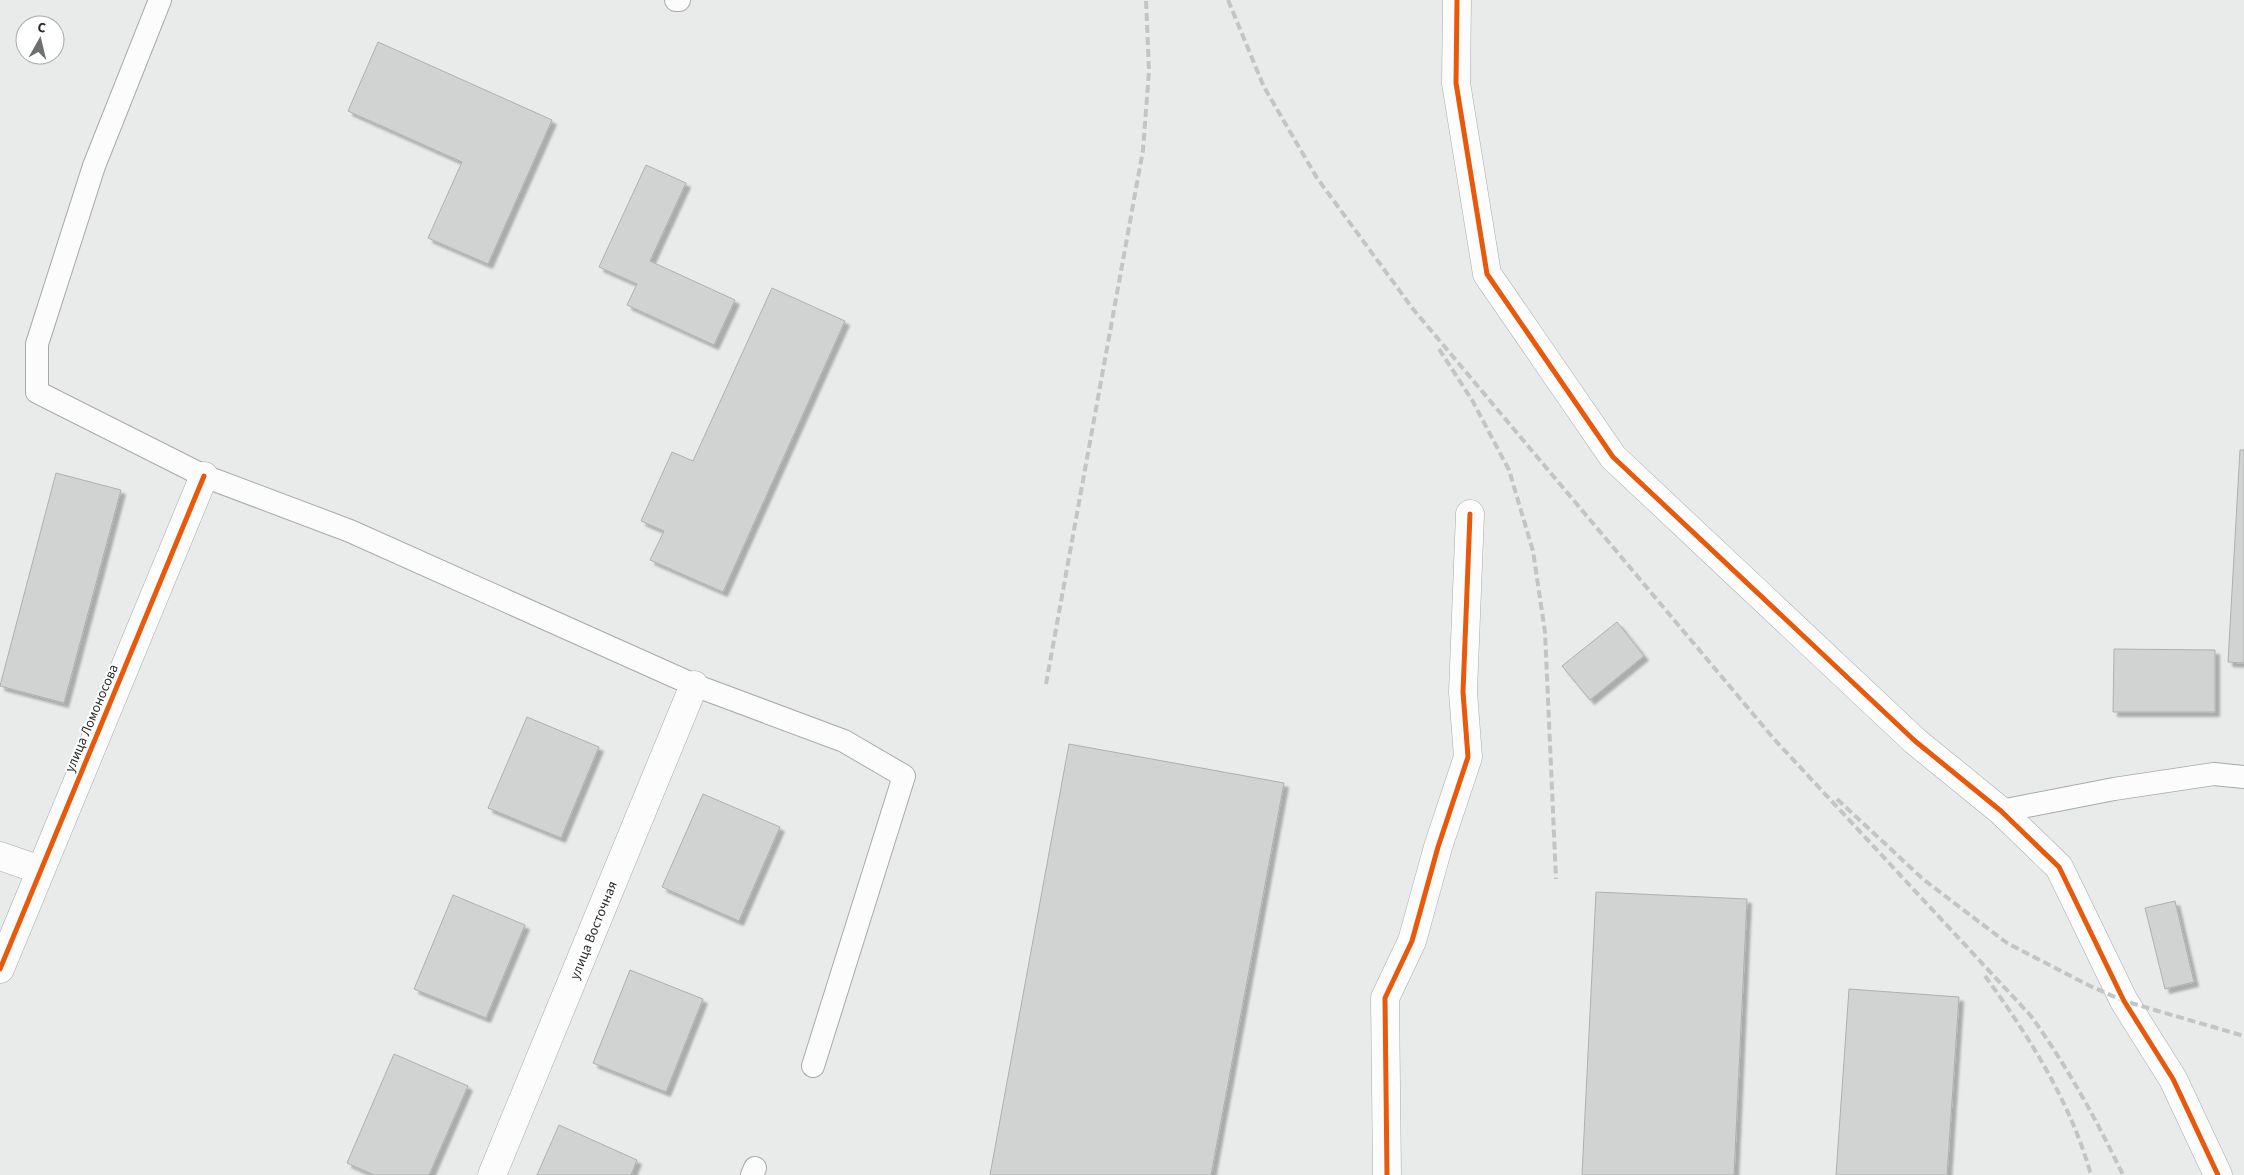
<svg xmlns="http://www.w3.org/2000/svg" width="2244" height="1175" font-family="'Source Sans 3',sans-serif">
<defs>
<filter id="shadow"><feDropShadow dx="4.5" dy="4.5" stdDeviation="1" flood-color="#0004"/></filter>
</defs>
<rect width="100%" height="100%" fill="#e8ebea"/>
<path fill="#d1d3d3" stroke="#adb0af" filter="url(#shadow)" d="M378,42L552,120L488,264L428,238L462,162L348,111Z
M646,165L686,183L650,261L735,300L714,345L627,305L637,284L599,267Z
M772,288L845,321L723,592L650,560L664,531L641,521L672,452L693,461Z
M2240,450H2244V663L2228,662Z
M56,473L121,490L64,703L0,686Z
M1617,622L1644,656L1590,700L1562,666Z
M2114,649L2215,650V712H2113Z
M527,717L599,747L561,838L488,808Z
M1069,744L1284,783L1211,1175H990Z
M703,794L780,827L739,921L662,887Z
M1596,892L1747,899L1734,1175H1582Z
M453,895L525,925L486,1018L414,989Z
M2175,901L2194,982L2165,989L2145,908Z
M630,970L703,999L666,1092L593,1063Z
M1849,989L1959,997L1947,1175H1836Z
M394,1054L468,1086L429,1175H374L347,1163Z
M559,1125L637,1160L631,1175H537Z"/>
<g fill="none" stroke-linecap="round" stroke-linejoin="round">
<g stroke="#a8aaaa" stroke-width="24">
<path id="service" d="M160,0L94,166L37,344V392L204,476L350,531L694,685L844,741L904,776L813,1066
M676,0H679
M2001,811L2114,789L2214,774L2244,777
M752,1175L755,1168"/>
</g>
<g stroke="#a8aaaa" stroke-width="29">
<path id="minor" d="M1457,0L1456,83L1487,274L1613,457L1915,741L2001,811L2059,867L2124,1001L2173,1079L2218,1175
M0,856L40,870
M0,969L204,476
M492,1175L694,685
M1387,1175L1385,998L1412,941L1438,847L1468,757L1463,692L1470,514"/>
</g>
<use href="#service" stroke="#fcfcfc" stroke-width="22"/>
<use href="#minor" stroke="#fcfcfc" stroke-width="28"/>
<path stroke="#c3c4c4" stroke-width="4" stroke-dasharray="8 4" stroke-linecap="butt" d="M1228,0L1264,87L1317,178L1413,309L1774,739L2031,1016C2068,1068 2095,1117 2123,1175
M1439,349L1472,400L1509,470L1533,551L1545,632L1556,879
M1046,684L1143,150L1149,71L1146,0
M1837,799L1924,880L2007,943L2088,985L2124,1001L2244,1036
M1985,976C2029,1036 2071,1103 2091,1175"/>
<g stroke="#fff" stroke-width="8">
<path id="cycleway" d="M1457,0L1456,83L1487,274L1613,457L1915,741L2001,811L2059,867L2124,1001L2173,1079L2218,1175
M0,969L204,476
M1387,1175L1385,998L1412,941L1438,847L1468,757L1463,692L1470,514"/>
</g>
<use href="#cycleway" stroke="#e8590c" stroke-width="5"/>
</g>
<g text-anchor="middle" stroke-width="4" stroke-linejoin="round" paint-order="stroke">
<g font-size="14" fill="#2b2d2d" stroke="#fff">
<text transform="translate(91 718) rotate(-67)" y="5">улица Ломоносова</text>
<text transform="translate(593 930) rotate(-68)" y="5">улица Восточная</text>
</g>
</g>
<g transform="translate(40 40) rotate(8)"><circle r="24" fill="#ffffff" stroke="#aaabab"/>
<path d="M0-4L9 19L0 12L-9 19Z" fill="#6d706f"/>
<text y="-8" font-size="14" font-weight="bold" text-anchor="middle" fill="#2b2d2d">С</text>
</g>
</svg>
